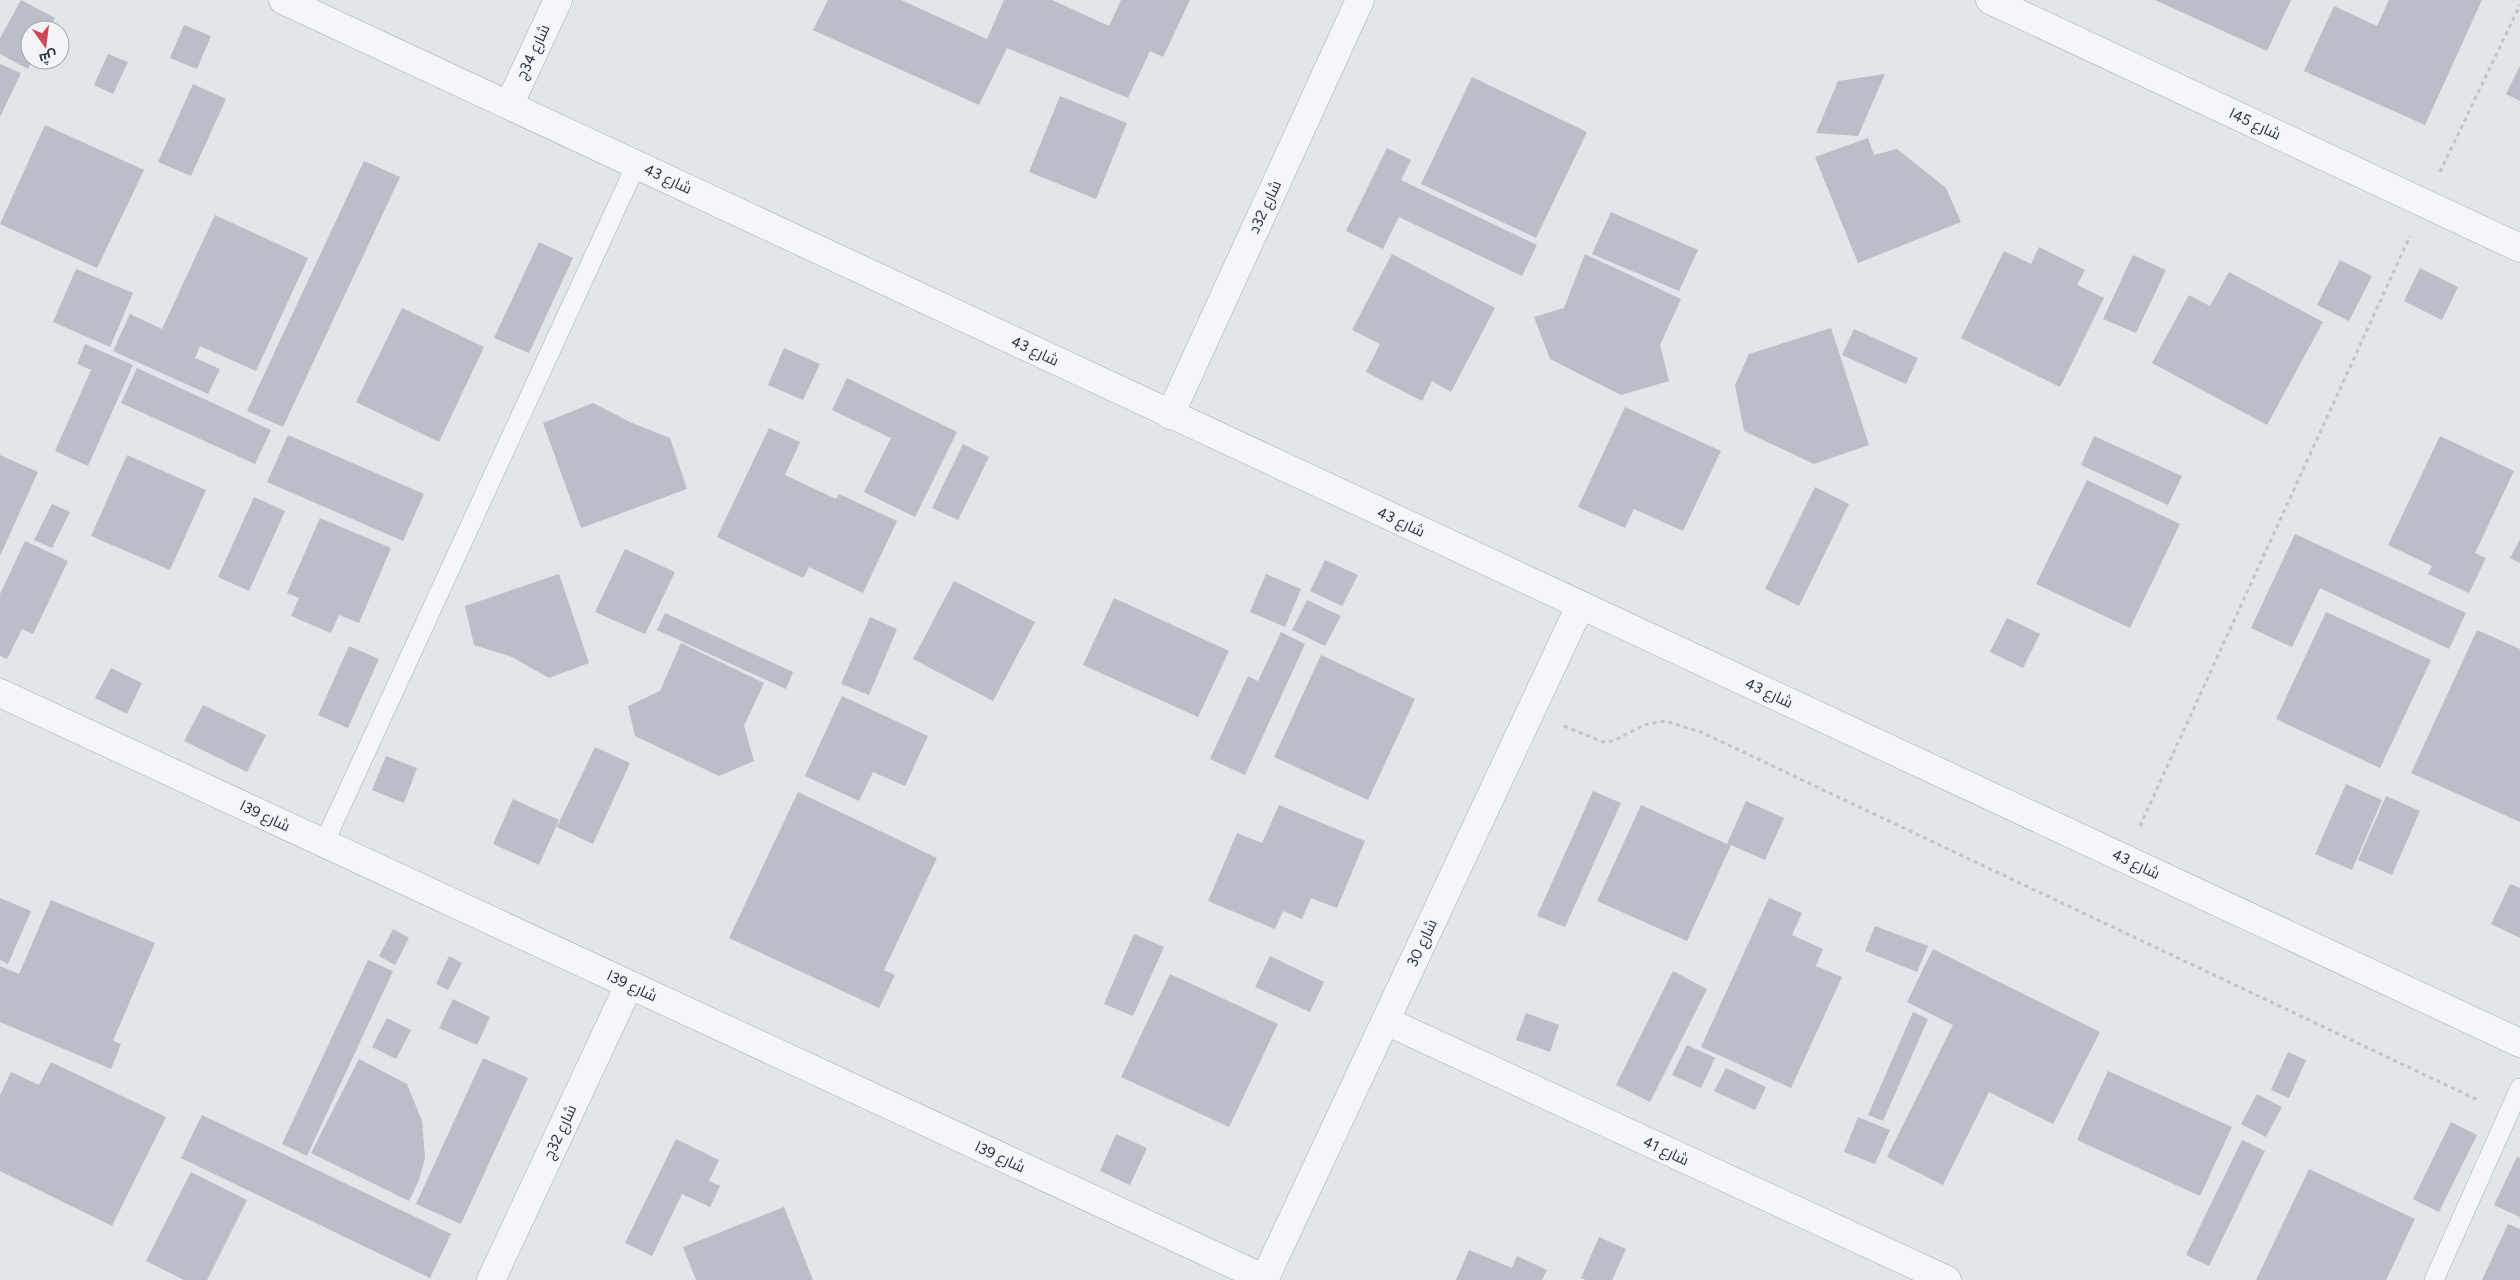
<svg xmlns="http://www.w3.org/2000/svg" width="2520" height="1280" font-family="Figtree,Cairo,sans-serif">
<rect width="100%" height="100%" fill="#e2e5ea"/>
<path fill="#b9bec8" d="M21,0L55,18L49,30H30V60H32L28,69L0,54V38Z
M828,0H901L987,39L1004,0H1052L1109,26L1121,0H1190L1163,57L1150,51L1128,98L1007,48L979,105L813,30Z
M2155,0H2291L2267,51Z
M2389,0H2482L2425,125L2304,71L2334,6L2377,26Z
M184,25L211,36L197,69L170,58Z
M108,54L128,62L113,94L94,85Z
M0,64L21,73L0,117Z
M2520,66V101L2506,94Z
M1885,74L1858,136L1816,133L1838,81Z
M1472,77L1587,132L1536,238L1421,184Z
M193,84L226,99L191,176L158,162Z
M1060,96L1127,123L1096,199L1029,172Z
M45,125L144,170L97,268L0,224Z
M1868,138L1874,155L1897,149L1946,188L1961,222L1858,263L1815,157Z
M1387,148L1411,160L1401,180L1537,245L1522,276L1399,217L1383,249L1346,231Z
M364,161L400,177L283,427L247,411Z
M1611,212L1698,250L1679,291L1592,254Z
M215,215L308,258L256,371L200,346L195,358L220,369L208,394L113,351L130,314L162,329Z
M539,242L573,258L529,353L494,338Z
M2039,247L2085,270L2077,285L2104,298L2060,387L1961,338L2004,251L2031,264Z
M1392,254L1495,308L1451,392L1432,381L1422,401L1366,372L1380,344L1352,330Z
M1585,254L1681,299L1660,345L1669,381L1621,395L1550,359L1534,317L1564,308Z
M2133,255L2166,270L2136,333L2103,319Z
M2340,260L2372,276L2349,321L2317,305Z
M2420,268L2458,287L2442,320L2404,301Z
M76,269L133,293L110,347L53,322Z
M2229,272L2323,322L2267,425L2152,363L2189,295L2210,306Z
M402,308L484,347L439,442L356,402Z
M1831,328L1869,445L1814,464L1744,431L1735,385L1749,354Z
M1854,329L1918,358L1906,384L1842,355Z
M85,344L133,365L88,466L55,451L91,370L77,364Z
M784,348L820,364L803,400L768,385Z
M137,368L271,430L255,464L121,403Z
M847,378L957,432L915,517L864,492L891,438L832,410Z
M593,403L632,423L670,438L687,489L581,528L543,423Z
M1625,407L1721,451L1683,531L1634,509L1625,528L1578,507Z
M769,428L800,442L785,475L836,499L839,494L897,521L863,593L809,567L803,578L717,537Z
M288,435L424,494L403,541L267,482Z
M2094,436L2182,476L2168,505L2081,465Z
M2440,436L2514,471L2475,553L2486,558L2469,593L2428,574L2432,566L2388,545Z
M963,444L989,457L958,520L932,508Z
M0,455L38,472L0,556Z
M127,455L206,490L170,570L91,536Z
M2087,480L2180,524L2130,628L2036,584Z
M1815,487L1849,504L1799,606L1765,589Z
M254,497L285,511L249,591L218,577Z
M52,504L70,512L52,548L34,540Z
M320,518L391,548L359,623L339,615L331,633L291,616L299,598L287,593Z
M2295,534L2466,613L2449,649L2320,588L2292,647L2251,628Z
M2520,539V563L2510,558Z
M25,541L68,561L33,634L22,629L7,659L0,656V594Z
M625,549L675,572L645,634L595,612Z
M1325,560L1358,575L1342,606L1310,591Z
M559,574L589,663L549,678L512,657L474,645L465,606Z
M1266,574L1301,589L1285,627L1250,612Z
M954,581L1035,622L993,701L913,659Z
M1114,598L1229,651L1198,717L1083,665Z
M1307,600L1341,616L1325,646L1292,630Z
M2326,612L2431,660L2380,768L2276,719Z
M665,613L793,672L786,689L657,630Z
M870,617L897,629L869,695L841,684Z
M2007,618L2040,634L2023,668L1990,652Z
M2477,630L2520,649V822L2411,773Z
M1281,632L1305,644L1245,775L1210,759L1248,676L1258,681Z
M681,643L764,683L744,726L754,761L719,776L635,736L628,706L660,691Z
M349,646L379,659L348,728L318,715Z
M1321,655L1415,699L1368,800L1274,757Z
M111,668L142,683L127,714L95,698Z
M842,696L928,736L905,786L873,772L859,801L805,776Z
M203,705L266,735L247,772L184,741Z
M595,747L630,763L593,844L557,827Z
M386,756L417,768L404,803L372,790Z
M2346,784L2382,800L2352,870L2315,854Z
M1593,791L1621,803L1565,927L1537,916Z
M798,792L937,858L884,970L895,975L879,1008L729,938Z
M2386,796L2420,811L2392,875L2358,860Z
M513,799L559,820L539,865L493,844Z
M1746,801L1784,818L1765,860L1731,845L1687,941L1597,901L1641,805L1727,844Z
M1279,805L1365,841L1337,908L1311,898L1302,919L1283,911L1275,929L1208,901L1237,833L1262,843Z
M2510,884L2520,888V938L2491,924Z
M0,898L31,911L8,964L0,960Z
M1769,898L1802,913L1792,935L1823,949L1816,966L1842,977L1791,1088L1701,1047Z
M51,900L155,943L113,1041L121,1044L111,1069L0,1022V966L19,974Z
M1875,926L1928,946L1917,972L1865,951Z
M393,929L409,938L395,965L379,956Z
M1134,934L1164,947L1133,1016L1104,1004Z
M1933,949L2100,1032L2053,1124L1989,1092L1943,1185L1887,1157L1953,1025L1907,1002Z
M449,956L462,963L448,990L436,984Z
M1270,956L1324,982L1310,1012L1255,987Z
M368,960L393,971L307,1156L282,1144Z
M1673,971L1707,989L1650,1102L1616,1085Z
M1170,974L1278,1024L1229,1127L1121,1077Z
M453,999L490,1017L477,1045L439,1028Z
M1913,1012L1928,1019L1883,1121L1868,1115Z
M1526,1013L1559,1025L1550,1052L1516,1040Z
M387,1018L411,1030L396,1059L372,1047Z
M1687,1045L1715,1058L1701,1088L1672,1075Z
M2288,1052L2306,1060L2289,1098L2271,1090Z
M483,1058L528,1078L461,1224L416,1204Z
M359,1059L407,1084L422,1121L425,1158L419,1180L409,1201L311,1153Z
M51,1062L166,1117L112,1226L0,1171V1095L11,1072L39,1085Z
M1726,1068L1766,1087L1755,1110L1714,1091Z
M2108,1071L2232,1127L2200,1196L2077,1140Z
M2257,1094L2282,1107L2266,1137L2241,1124Z
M202,1115L451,1234L430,1278L181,1158Z
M1858,1117L1890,1130L1875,1164L1844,1152Z
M2451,1122L2477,1135L2439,1212L2413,1199Z
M1116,1134L1147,1148L1130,1185L1100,1171Z
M676,1139L719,1160L709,1181L720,1186L710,1207L682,1194L652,1256L625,1243Z
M2242,1140L2265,1151L2209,1266L2186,1255Z
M2517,1157L2520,1158V1217L2494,1205Z
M2309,1169L2415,1219L2386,1280H2256Z
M191,1172L247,1200L207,1280H184L146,1261Z
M784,1207L813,1280H696L683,1247Z
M2508,1224L2520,1229V1280H2482Z
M1599,1237L1626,1249L1612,1280H1586L1581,1278Z
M1469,1250L1512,1268L1517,1256L1547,1270L1542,1280H1456Z"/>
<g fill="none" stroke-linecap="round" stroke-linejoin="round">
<g stroke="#a7acb5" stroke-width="20">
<path id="service" d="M324,843L636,165
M2434,1280L2520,1088"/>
</g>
<g stroke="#a7acb5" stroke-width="29">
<path id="minor" d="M283,0L2520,1043
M1990,0L2520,248
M509,105L558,0
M1170,415L1360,0
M0,693L1265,1279
M1386,1021L1947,1280
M491,1280L629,985
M1264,1280L1580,606"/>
</g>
<path stroke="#c0c3ca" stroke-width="3" stroke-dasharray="4 4" stroke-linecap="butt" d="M2440,172L2520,5
M1564,726L1603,742L1613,741L1644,725L1665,721L1701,732L2480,1101
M2140,826L2410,236"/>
<use href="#service" stroke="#f5f6f9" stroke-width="19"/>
<use href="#minor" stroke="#f5f6f9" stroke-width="28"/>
</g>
<g text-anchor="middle" stroke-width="4" stroke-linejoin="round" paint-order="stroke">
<g font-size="15" fill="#2a3243" stroke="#f2f4f8">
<text transform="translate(533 52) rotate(-65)" y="5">شارع 34ج</text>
<text transform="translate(2255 124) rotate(25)" y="5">شارع 45ا</text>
<text transform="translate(668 179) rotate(25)" y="5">شارع 43</text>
<text transform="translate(1265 207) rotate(-65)" y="5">شارع 32د</text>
<text transform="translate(1035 351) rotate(25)" y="5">شارع 43</text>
<text transform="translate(1401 522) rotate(25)" y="5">شارع 43</text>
<text transform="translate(1769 693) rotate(25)" y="5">شارع 43</text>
<text transform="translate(265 816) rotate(25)" y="5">شارع 39ا</text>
<text transform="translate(2136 864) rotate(25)" y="5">شارع 43</text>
<text transform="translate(1422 943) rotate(-65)" y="5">شارع 30</text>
<text transform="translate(632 986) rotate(25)" y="5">شارع 39ا</text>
<text transform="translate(560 1132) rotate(-65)" y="5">شارع 32ج</text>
<text transform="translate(1666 1151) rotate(25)" y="5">شارع 41</text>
<text transform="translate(1000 1157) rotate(25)" y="5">شارع 39ا</text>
</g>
</g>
<g transform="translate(45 45) rotate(166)"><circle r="24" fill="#f2f4f8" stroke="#a2a6b0"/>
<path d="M0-4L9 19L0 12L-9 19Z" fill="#d04757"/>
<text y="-8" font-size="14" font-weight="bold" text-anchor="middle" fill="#2a3243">ش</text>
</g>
</svg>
